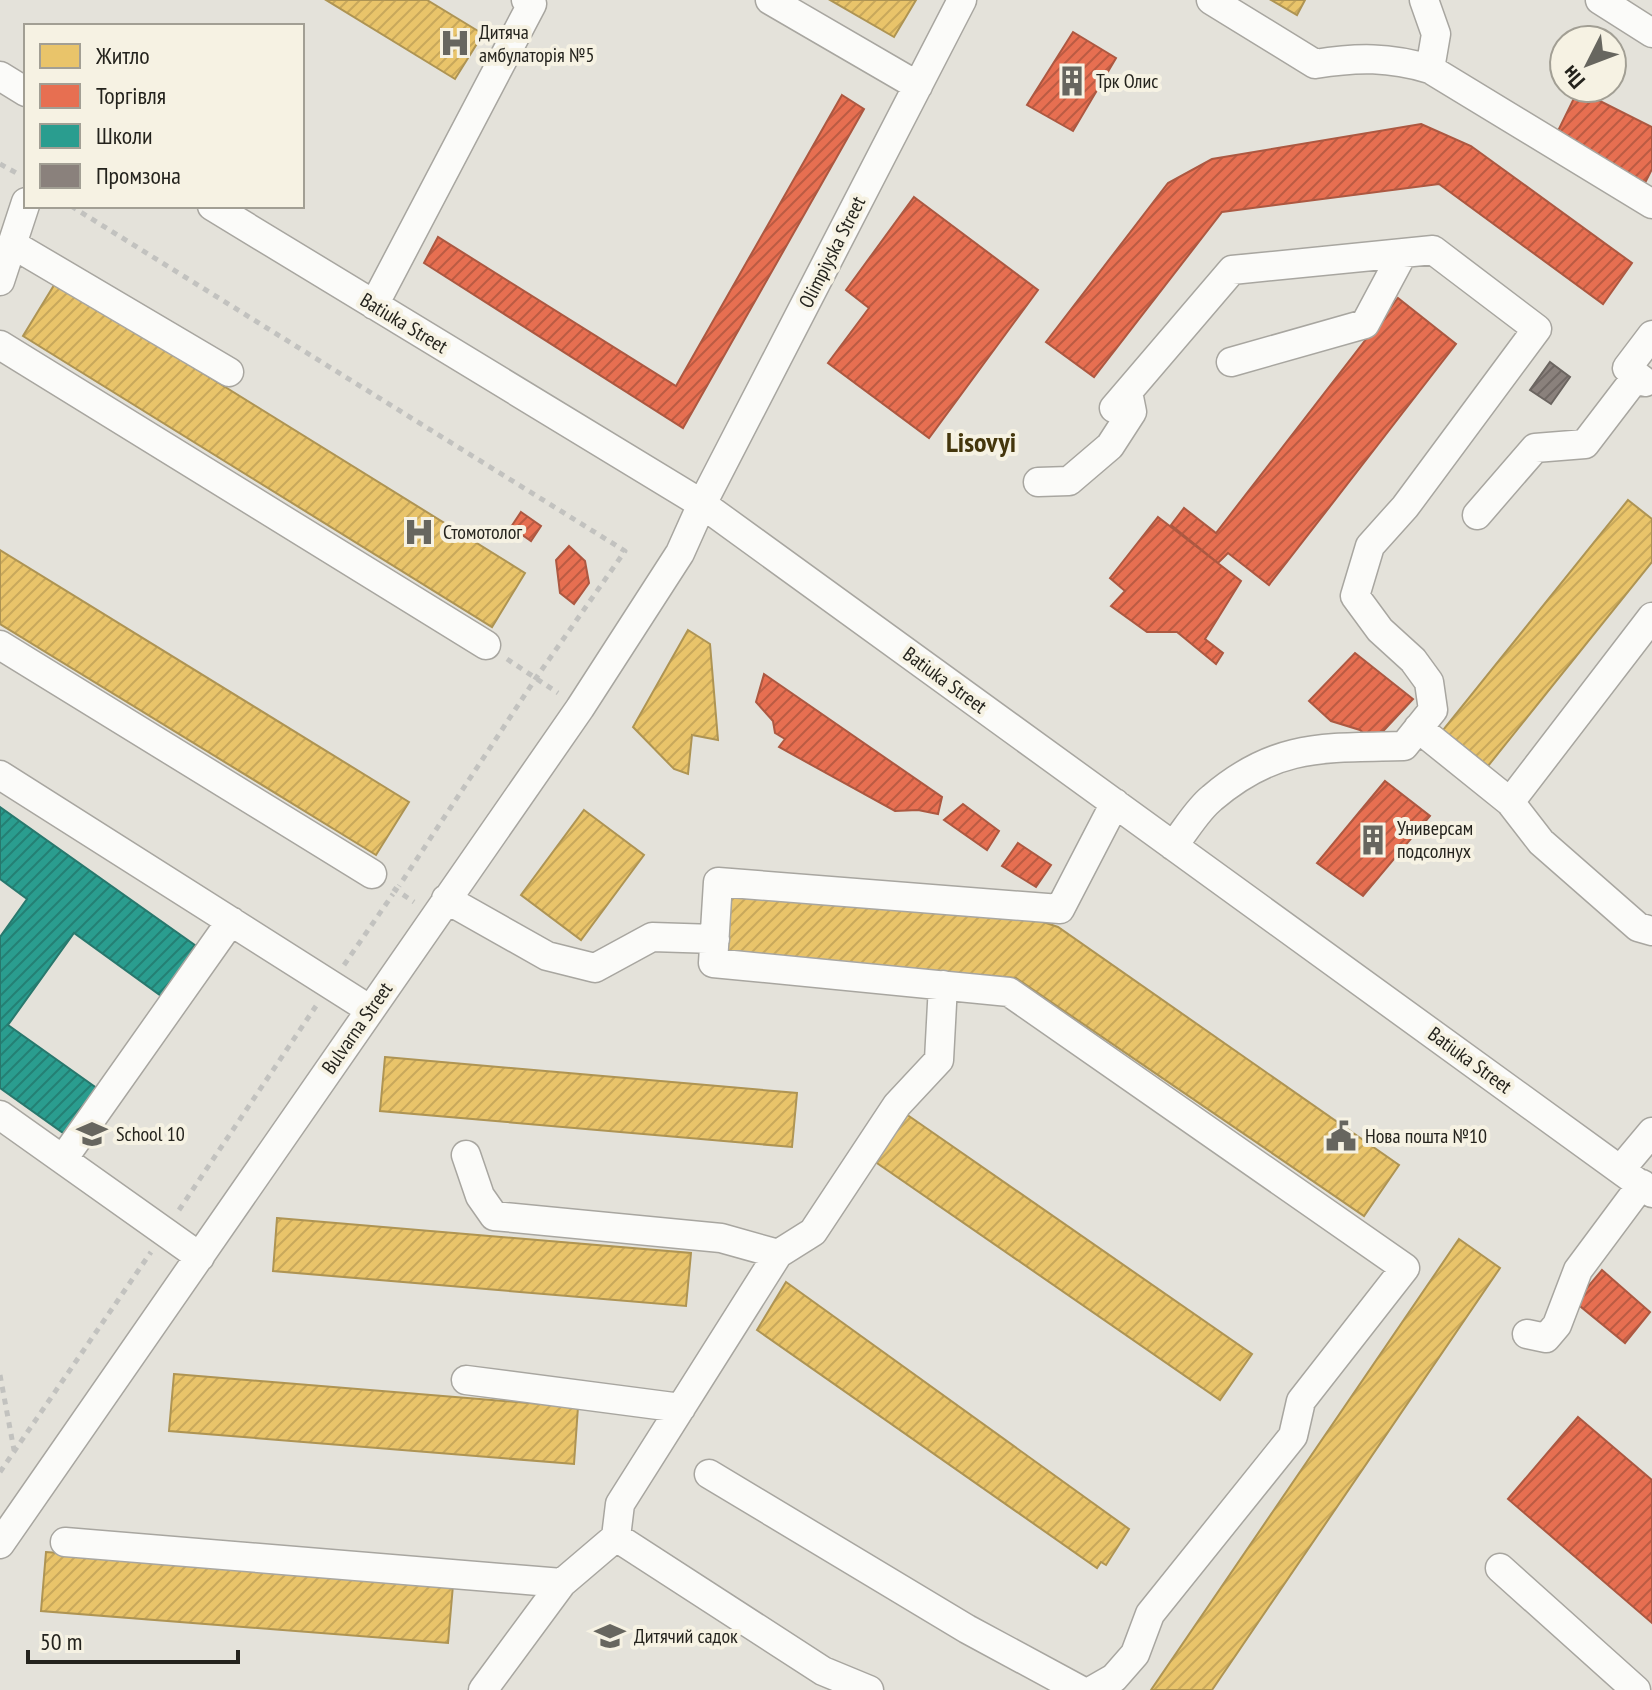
<svg xmlns="http://www.w3.org/2000/svg" width="1652" height="1690" font-family="'PT Sans Narrow',sans-serif">
<defs>
<pattern id="homes-hatch" width="6" height="6" patternUnits="userSpaceOnUse" patternTransform="scale(2)"><rect width="6" height="6" fill="#e9c46a"/><path d="M-1 1l2-2M0 6l6-6M5 7l2-2" fill="none" stroke="#c8a85b"/></pattern>
<pattern id="shops-hatch" width="6" height="6" patternUnits="userSpaceOnUse" patternTransform="scale(2)"><rect width="6" height="6" fill="#e76f51"/><path d="M-1 1l2-2M0 6l6-6M5 7l2-2" fill="none" stroke="#bb5b43"/></pattern>
<pattern id="schools-hatch" width="6" height="6" patternUnits="userSpaceOnUse" patternTransform="scale(2)"><rect width="6" height="6" fill="#2a9d8f"/><path d="M-1 1l2-2M0 6l6-6M5 7l2-2" fill="none" stroke="#248074"/></pattern>
<pattern id="industry-hatch" width="6" height="6" patternUnits="userSpaceOnUse" patternTransform="scale(2)"><rect width="6" height="6" fill="#8a817c"/><path d="M-1 1l2-2M0 6l6-6M5 7l2-2" fill="none" stroke="#716965"/></pattern>
</defs>
<rect width="100%" height="100%" fill="#e4e2da"/>
<path fill="url(#homes-hatch)" stroke="#ae9453" stroke-width="2" d="M326,0H427L483,34L455,79Z
M830,0H916L894,37Z
M1271,0H1305L1297,15Z
M56,282L525,573L492,627L23,336Z
M1628,500L1652,519V562L1488,766L1443,730Z
M0,550L409,802L376,855L0,624Z
M688,630L710,644L718,740L692,735L688,774L674,769L633,727Z
M584,810L644,855L581,940L521,895Z
M728,893L1020,914L1058,927L1399,1165L1364,1216L1016,978L723,954Z
M385,1057L797,1093L792,1147L380,1111Z
M906,1114L1252,1354L1220,1400L874,1161Z
M277,1218L691,1253L686,1306L273,1271Z
M1459,1239L1500,1268L1212,1690H1151Z
M786,1282L1129,1529L1106,1565L1101,1562L1097,1568L757,1330Z
M174,1374L578,1407L574,1464L169,1431Z
M46,1552L453,1585L448,1643L41,1611Z"/>
<path fill="url(#shops-hatch)" stroke="#ac5841" stroke-width="2" d="M1073,32L1116,58L1073,131L1027,105Z
M1578,90L1652,127V169L1644,185L1554,139Z
M842,95L864,109L683,428L424,263L438,237L676,386Z
M1421,124L1471,146L1632,263L1603,304L1439,184L1222,212L1094,377L1046,342L1168,183L1212,159Z
M914,197L1038,290L929,438L828,363L869,308L846,290Z
M1398,298L1456,344L1269,585L1228,553L1218,563L1171,525L1184,508L1216,533Z
M521,512L541,526L531,541L511,527Z
M1158,517L1241,581L1205,639L1223,653L1216,664L1177,632H1147L1111,606L1125,591L1110,578Z
M569,546L585,561L589,583L574,604L560,593L556,560Z
M1355,653L1413,699L1373,742L1360,730L1331,721L1309,701Z
M764,674L942,797L938,814L918,810L895,811L779,747L785,739L775,733L773,721L756,702Z
M1385,781L1430,816L1363,896L1317,863Z
M963,804L999,831L987,850L944,820Z
M1018,843L1051,865L1036,887L1002,866Z
M1602,1270L1650,1312L1625,1343L1575,1302Z
M1578,1417L1652,1480V1623L1508,1499Z"/>
<path fill="url(#schools-hatch)" stroke="#28786d" stroke-width="2" d="M0,807L199,948L164,998L74,933L8,1025L98,1089L66,1135L0,1088V937L27,899L0,879Z"/>
<path fill="url(#industry-hatch)" stroke="#6b6560" stroke-width="2" d="M1550,362L1570,377L1551,404L1530,390Z"/>
<g fill="none" stroke-linecap="round" stroke-linejoin="round">
<g stroke="#a8a6a0" stroke-width="31">
<path id="minor" d="M770,0L918,86
M1211,0L1315,64C1358,57 1389,57 1430,69L1436,34L1424,0
M1600,0L1652,33
M1430,69L1652,204
M0,76L26,92
M212,206L702,504L1652,1193
M12,244L229,372
M0,281L26,202
M374,305L532,4L526,0
M0,345L486,645
M1231,362L1365,324L1403,253
M1645,382L1627,368L1652,335
M1114,408L1232,270L1433,250L1537,329L1405,507L1370,546L1355,596L1380,630L1413,660L1429,682L1433,710L1404,746C1325,748 1276,743 1212,798C1197,810 1186,830 1173,846
M1038,482L1069,481L1110,446L1132,412L1128,392
M1477,515L1535,448L1585,444L1637,376
M0,645L372,874
M1418,728L1510,802L1652,617
M0,775L369,1009
M1510,802L1541,842L1638,927L1652,931
M446,899L547,956L595,968L652,937L715,939
M0,1115L200,1257
M466,1155L480,1196L494,1216L721,1238L778,1254
M63,1159L231,921
M1621,1169L1652,1132
M1527,1334L1546,1338L1557,1325L1578,1270L1642,1184
M466,1380L681,1408
M709,1474L967,1629L1080,1690
M616,1537L620,1504L778,1254L813,1232L897,1105L939,1060L943,985
M65,1542L562,1583
M0,1544L580,708L680,553L702,504L962,0
M1500,1568L1636,1690
M483,1690L562,1583L616,1537L823,1671L869,1690
M1093,1690L1114,1678L1135,1654L1150,1614L1293,1436L1301,1401L1405,1268L1009,992L713,963L718,882L1060,909L1115,803"/>
</g>
<path stroke="#c2c2bf" stroke-width="5" stroke-dasharray="6 6" stroke-linecap="butt" d="M0,164L20,175
M71,206L625,551L536,678L399,886
M507,659L558,693
M393,888L414,902
M344,965L393,894
M179,1210L316,1006
M0,1375L14,1450
M0,1472L151,1252"/>
<use href="#minor" stroke="#fbfbf9" stroke-width="28"/>
</g>
<defs>
<g id="hospital-bare" transform="scale(2.4)"><path d="M-5-5h3v3.5h4V-5h3V5h-3V1.5h-4V5h-3Z" fill="#67665f" stroke="#f6f2e3" stroke-width="2.5" paint-order="stroke"/></g>
<g id="building-bare" transform="scale(2.4)"><path d="M-4-6H4V6H1V3H-1V6H-4ZM-2.5-4.3h1.7v1.8h-1.7ZM.8-4.3h1.7v1.8H.8ZM-2.5-1h1.7V.8h-1.7ZM.8-1h1.7V.8H.8Z" fill="#67665f" stroke="#f6f2e3" stroke-width="2.5" paint-order="stroke"/></g>
<g id="school-bare" transform="scale(2.4)"><path d="M0-5L7-2L0 1L-7-2ZM-4 1L0 2.5L4 1V4Q0 6-4 4Z" fill="#67665f" stroke="#f6f2e3" stroke-width="2.5" paint-order="stroke"/></g>
<g id="civic-bare" transform="scale(2.4)"><path d="M-.6-6.5H3V-4.5H.6V-3L4-1V1h2V6H-6V1h2V-1L-.6-3ZM-1.2 2.5V6h2.4V2.5Z" fill="#67665f" stroke="#f6f2e3" stroke-width="2.5" paint-order="stroke"/></g>
</defs>
<g fill-rule="evenodd">
<use href="#hospital-bare" x="455" y="43"/>
<use href="#building-bare" x="1072" y="81"/>
<use href="#hospital-bare" x="419" y="532"/>
<use href="#building-bare" x="1373" y="840"/>
<use href="#school-bare" x="92" y="1134"/>
<use href="#civic-bare" x="1341" y="1136"/>
<use href="#school-bare" x="610" y="1636"/>
</g>
<g text-anchor="middle" stroke-width="8" stroke-linejoin="round" paint-order="stroke">
<g font-size="20" fill="#24231d" stroke="#f6f2e3" text-anchor="start">
<text x="479" y="39">Дитяча<tspan x="479" dy="23">амбулаторія №5</tspan></text>
<text x="1096" y="88">Трк Олис</text>
<text x="443" y="539">Стомотолог</text>
<text x="1397" y="835">Универсам<tspan x="1397" dy="23">подсолнух</tspan></text>
<text x="116" y="1141">School 10</text>
<text x="1365" y="1143">Нова пошта №10</text>
<text x="634" y="1643">Дитячий садок</text>
</g>
<g font-size="20" fill="#24231d" stroke="#f6f2e3">
<text transform="translate(832 252) rotate(-63)" y="7">Olimpiyska Street</text>
<text transform="translate(404 323) rotate(31)" y="7">Batiuka Street</text>
<text transform="translate(945 680) rotate(36)" y="7">Batiuka Street</text>
<text transform="translate(357 1028) rotate(-55)" y="7">Bulvarna Street</text>
<text transform="translate(1470 1060) rotate(36)" y="7">Batiuka Street</text>
</g>
<g font-size="28" font-weight="bold" fill="#44360c" stroke="#f6f2e3">
<text x="981" y="452">Lisovyi</text>
</g>
</g>
<rect x="24" y="24" width="280" height="184" fill="#f6f2e3" stroke="#a29f94" stroke-width="2"/>
<rect x="40" y="44" width="40" height="24" fill="#e9c46a" stroke="#a29f94" stroke-width="2"/>
<text x="96" y="64" font-size="24" fill="#24231d">Житло</text>
<rect x="40" y="84" width="40" height="24" fill="#e76f51" stroke="#a29f94" stroke-width="2"/>
<text x="96" y="104" font-size="24" fill="#24231d">Торгівля</text>
<rect x="40" y="124" width="40" height="24" fill="#2a9d8f" stroke="#a29f94" stroke-width="2"/>
<text x="96" y="144" font-size="24" fill="#24231d">Школи</text>
<rect x="40" y="164" width="40" height="24" fill="#8a817c" stroke="#a29f94" stroke-width="2"/>
<text x="96" y="184" font-size="24" fill="#24231d">Промзона</text>
<g transform="translate(1588 64) rotate(228)"><circle r="38" fill="#f6f2e3" stroke="#a29f94" stroke-width="2"/>
<path d="M0-6L14 30L0 20L-14 30Z" fill="#67665f"/>
<text y="-12" font-size="22" font-weight="bold" text-anchor="middle" fill="#24231d">Пн</text>
</g>
<path d="M28 1650v12h210v-12" fill="none" stroke="#24231d" stroke-width="4"/>
<text x="40" y="1650" font-size="24" fill="#24231d" stroke="#f6f2e3" stroke-width="6" paint-order="stroke">50 m</text>
</svg>
